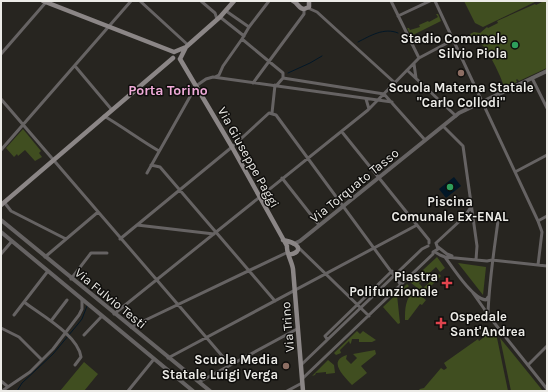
<svg xmlns="http://www.w3.org/2000/svg" width="548" height="392" font-family="Karla,sans-serif">
<rect width="100%" height="100%" fill="#272520"/>
<path fill="#404e20" d="M464,1H537L483,27L475,23Z
M544,1H547V68L519,81L517,79L516,80L517,82L506,87L505,85L504,86C499,73 493,60 485,48C480,41 474,44 470,34L474,32L480,33L487,27L488,28L498,23L497,21L535,4L536,5Z
M436,14H438L441,21L411,36L407,28H409L410,30L420,27L419,25L428,21L429,22L438,17Z
M23,129L41,151L39,153L42,157L35,161L25,150L18,156L17,154L14,157L6,148Z
M437,257L445,268L440,272L436,267L419,283L423,288L439,274L441,276L427,290L429,292L426,295L410,282Z
M458,263L486,267L483,295Z
M407,284L409,286L405,290L404,289L397,295L400,323L398,324L383,307Z
M414,291L426,300L422,305L420,304L408,320H405C405,309 405,299 414,291Z
M480,327L492,330L496,333L508,391H418L420,389L424,388L441,368L444,370L447,368L444,363L478,339L479,341L484,337L483,335L485,334Z
M357,331L360,334L363,331L376,340L372,342H359V339H352L351,343L350,344L349,341L340,350L341,353L336,355L334,353Z
M500,338L543,391H511Z
M375,350L376,354L361,366L367,373L352,385C344,376 327,361 347,355L346,359L351,364L357,358L353,354Z
M328,360L334,365L335,373L326,374V372L316,373L315,375L312,376Z
M84,362L98,374L84,391H60Z"/>
<path fill="#021727" d="M454,177L461,186L446,198L439,189Z"/>
<g fill="none" stroke-linecap="round" stroke-linejoin="round">
<path stroke="#021727" stroke-width="1" d="M358,42C370,36 384,27 398,33
M288,73L310,63L322,56
M17,391L22,383L53,354L78,324L82,319L87,306"/>
<path stroke="#666363" stroke-width="3" d="M140,1L188,45
M201,1L215,13L217,19
M391,1L419,58
M435,1L538,221L542,232L538,265
M308,8L317,12L395,83
M226,11L249,27
M398,16L430,1
M220,17L244,36
M242,39L283,73V78L276,86
M1,54L47,1
M414,64L416,78
M75,66L112,110
M407,70L456,116
M215,77L219,75L223,66L242,39L249,27L269,1
M283,78L384,94
M532,78L547,108
M253,83L304,14V9
M384,94L425,140
M1,99L230,365
M366,99L369,109
M272,113L275,85
M104,116C123,127 140,140 159,151
M443,126L463,146L477,246L476,260
M342,132L429,240V243
M1,150L131,1
M151,165L160,167L275,301
M515,172L547,155
M147,173L196,86L206,79L213,77L392,102
M282,178L319,225
M4,202L11,211L66,239
M538,221L547,216
M137,225L214,234
M120,239L232,147L269,113L276,115L401,285
M436,243L464,217L471,207
M298,247L369,316
M438,247L447,254L452,256
M435,252L440,255L445,257L487,261L492,260L547,266
M1,254L12,241
M45,257L98,212
M445,257C453,268 473,299 486,300L488,297
M71,279L91,253H107
M473,293L492,320L547,389
M24,302C41,315 78,335 81,357L75,365
M114,314L368,110L419,58L451,41L454,42
M488,314C489,282 494,251 498,221
M14,315L48,271
M51,321L67,300
M131,327L288,252
M1,328L19,337L42,360
M84,335L102,316
M327,339L325,336L392,271
M168,358L417,225
M301,365L422,249L428,246
M528,365L547,346
M302,379L433,254V252L438,249L436,243
M1,381L7,386
M199,382L297,329
M2,391L30,372L53,349L79,315L82,309V299
M128,391L154,359
M287,391L302,383"/>
<path stroke="#666363" stroke-width="4" d="M1,220L210,391
M1,232L193,391
M294,244L300,241L459,113L547,71"/>
<path stroke="#8b8686" stroke-width="4.5" d="M43,1L174,52
M293,1C298,3 299,9 304,9L309,7V1
M174,52L186,47L220,17L234,1
M180,59L232,147L287,246C286,252 292,262 293,269L303,391
M180,59L186,47
M1,205L173,58
M283,240C287,241 293,242 296,245C302,250 294,255 289,254"/>
</g>
<g fill="#2e9e5b" stroke="#0f0e0c" stroke-width="1.5">
<circle cx="515" cy="45" r="4"/>
<circle cx="450" cy="187" r="4"/>
</g>
<g fill="#8d6e63" stroke="#0f0e0c" stroke-width="1.5">
<circle cx="461" cy="73" r="4"/>
<circle cx="286" cy="366" r="4"/>
</g>
<g fill="#e0444e" stroke="#0f0e0c" stroke-width="1.5">
<path d="M445 277h4v4h4v4h-4v4h-4v-4h-4v-4h4z"/>
<path d="M439 317h4v4h4v4h-4v4h-4v-4h-4v-4h4z"/>
</g>
<g text-anchor="middle" stroke-width="3" stroke-linejoin="round" paint-order="stroke">
<g font-size="13" font-weight="bold" fill="#ecebe7" stroke="#0f0e0c" text-anchor="end">
<text x="507" y="43">Stadio Comunale<tspan x="507" dy="15">Silvio Piola</tspan></text>
<text x="461" y="92" text-anchor="middle">Scuola Materna Statale<tspan x="461" dy="15">"Carlo Collodi"</tspan></text>
<text x="450" y="206" text-anchor="middle">Piscina<tspan x="450" dy="15">Comunale Ex-ENAL</tspan></text>
<text x="438" y="281">Piastra<tspan x="438" dy="15">Polifunzionale</tspan></text>
<text x="450" y="321" text-anchor="start">Ospedale<tspan x="450" dy="15">Sant'Andrea</tspan></text>
<text x="278" y="364">Scuola Media<tspan x="278" dy="15">Statale Luigi Verga</tspan></text>
</g>
<g font-size="13" fill="#ecebe7" stroke="#0f0e0c">
<text transform="translate(249 157) rotate(61)" y="5">Via Giuseppe Paggi</text>
<text transform="translate(354 185) rotate(-39)" y="5">Via Torquato Tasso</text>
<text transform="translate(111 298) rotate(39)" y="5">Via Fulvio Testi</text>
<text transform="translate(287 327) rotate(-95)" y="5">Via Trino</text>
</g>
<g font-size="14" font-weight="bold" fill="#f0abd9" stroke="#0f0e0c">
<text x="168" y="95">Porta Torino</text>
</g>
</g>
<rect width="548" height="392" fill="none" stroke="#ecebe7" stroke-width="4"/>
</svg>
